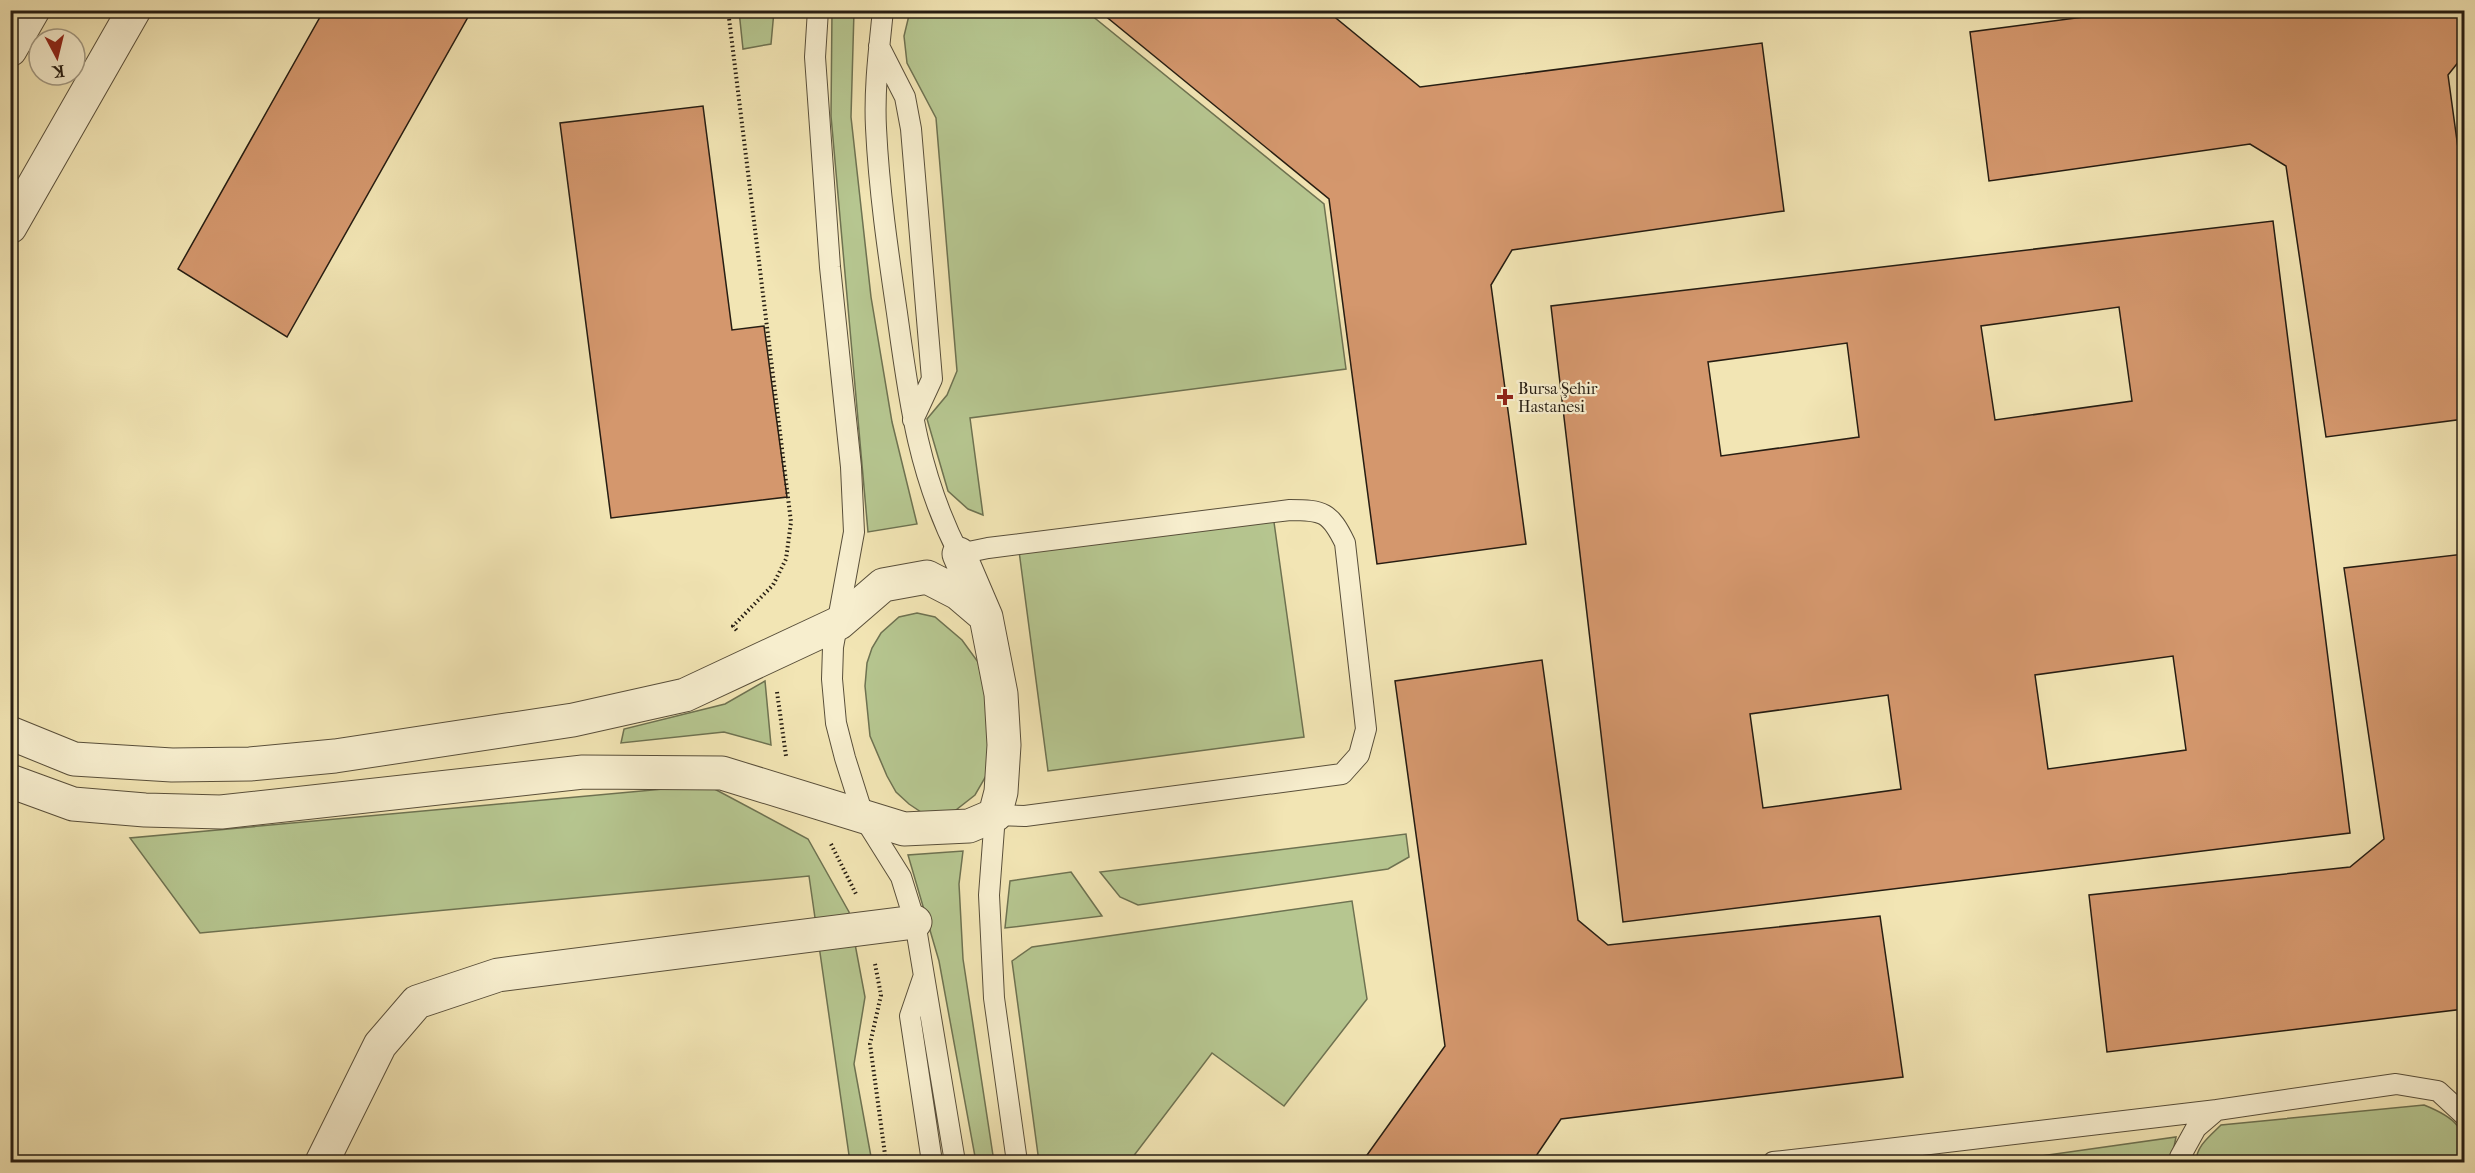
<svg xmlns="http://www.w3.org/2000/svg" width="2475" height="1173" font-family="'IM FELL French Canon',serif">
<rect width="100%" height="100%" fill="#f2e5b4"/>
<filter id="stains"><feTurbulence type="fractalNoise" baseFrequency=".00333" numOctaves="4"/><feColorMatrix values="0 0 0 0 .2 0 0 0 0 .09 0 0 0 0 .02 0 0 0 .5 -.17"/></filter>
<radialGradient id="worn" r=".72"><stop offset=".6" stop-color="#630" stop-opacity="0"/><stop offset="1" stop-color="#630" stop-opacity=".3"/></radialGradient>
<path fill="#b6c690" stroke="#6e7251" stroke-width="1.5" d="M739,11H774L771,44L743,49Z
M832,11H854L851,117L871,297L892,422L917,524L868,532L831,116Z
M910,11H1086L1324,204L1346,369L970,418L983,515L968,509L948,491L927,419L947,395L957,371L936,118L907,63L904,36Z
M1273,515L1304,737L1048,771L1019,551Z
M917,613L935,617L962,640L978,662L995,739L986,776L975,795L952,813L924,814L909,804L896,792L887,776L870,736L865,686L867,663L872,648L881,633L899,617Z
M765,681L771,745L724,732L621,743L624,729L725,704Z
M707,785L808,839L849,912L865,997L854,1064L872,1162H850L809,876L200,933L130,838Z
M1406,834L1409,857L1388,869L1138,905L1120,897L1100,872Z
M963,851L959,884L963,959L994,1162H976L939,961L908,855Z
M1071,872L1102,916L1005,928L1010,881Z
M1352,901L1367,999L1284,1106L1212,1053L1129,1162H1039L1012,961L1032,947Z
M2424,1105C2454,1117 2469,1128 2463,1162H2196C2196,1146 2210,1136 2221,1125Z
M2176,1137L2171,1162H1999Z"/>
<path fill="#d4976d" stroke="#261d12" stroke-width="1.5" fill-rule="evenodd" d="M324,10H472L287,337L178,269Z
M1098,10H1326L1420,87L1762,43L1784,211L1512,250L1491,285L1526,544L1377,564L1329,199Z
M2137,10H2464V55L2448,75L2464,192V419L2326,437L2286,166L2250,144L1989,181L1970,32Z
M703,106L732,330L764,326L787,497L611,518L560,123Z
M2273,221L2350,833L1623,922L1551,306ZM2119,307L2132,401L1995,420L1981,326ZM1847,343L1859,437L1721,456L1708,362ZM2173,656L2186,750L2048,769L2035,675ZM1888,695L1901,789L1763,808L1750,714Z
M2464,554V1009L2107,1052L2089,895L2350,867L2384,839L2344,568Z
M1542,660L1578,920L1608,945L1880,916L1903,1077L1561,1119L1532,1162H1362L1445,1046L1395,681Z"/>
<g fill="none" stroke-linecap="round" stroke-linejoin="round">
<g stroke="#594f3a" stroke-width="22">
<path id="lane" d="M818,10L815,57L830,267L851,467L854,532L833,647L832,679L836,723L845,758L864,818L901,877L915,922L955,1162
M883,10C879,50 874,89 876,128C879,190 888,252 897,313C909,400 918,474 959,554L988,548L1290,510C1323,510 1330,512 1345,543L1366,729L1359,755L1342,774L1025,816L995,815L989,895L994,998L1017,1162
M879,46L905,97L911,129L932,379L913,420
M923,978L910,1016L932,1162
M1854,1153L2217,1110
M1773,1162L1854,1153L1864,1158
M2180,1162V1157L2196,1128L2217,1110L2396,1084L2438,1091L2464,1115"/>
</g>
<g stroke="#594f3a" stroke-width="35">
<path id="street" d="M10,50L33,10
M10,227L134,10
M10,733L74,759L172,765L250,764L335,756L573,720L685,695L839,623L883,585L927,577L958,593L985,616
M10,781L73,804L145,810L221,812L583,772L722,773L904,829L969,826L995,815L1001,792L1004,745L1001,694L986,617L959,554
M322,1162L380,1045L417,1002L498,975L915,922"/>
</g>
<path stroke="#261d12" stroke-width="4" stroke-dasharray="1.5 3" stroke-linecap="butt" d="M728,10L791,522L786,559L773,585L733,626L738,632
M777,692L786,756
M831,844L856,894
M875,964L881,995L870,1044L886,1162"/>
<use href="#lane" stroke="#f7eece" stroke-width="20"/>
<use href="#street" stroke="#f7eece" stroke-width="33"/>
</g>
<path fill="#8f2418" stroke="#f7eece" stroke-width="2" d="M1502 388h6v6h6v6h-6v6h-6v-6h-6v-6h6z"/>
<g text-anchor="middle" stroke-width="4.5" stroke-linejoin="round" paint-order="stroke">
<g font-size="16" fill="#261d12" stroke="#f7eece" text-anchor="start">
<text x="1518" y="394">Bursa Şehir<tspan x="1518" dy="18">Hastanesi</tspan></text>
</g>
</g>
<rect width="2475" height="1173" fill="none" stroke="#f2e5b4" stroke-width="36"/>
<rect x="12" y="12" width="2451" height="1149" fill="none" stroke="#261d12" stroke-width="3"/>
<rect x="18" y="18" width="2439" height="1137" fill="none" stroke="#261d12" stroke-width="1.5"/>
<g transform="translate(57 57) rotate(173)"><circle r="28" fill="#f7eece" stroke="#a39a83" stroke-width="1.5"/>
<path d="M0-4.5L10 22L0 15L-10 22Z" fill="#8f2418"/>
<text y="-9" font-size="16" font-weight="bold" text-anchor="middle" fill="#261d12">K</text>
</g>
<rect width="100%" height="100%" filter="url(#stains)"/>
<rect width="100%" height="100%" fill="url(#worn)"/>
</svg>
